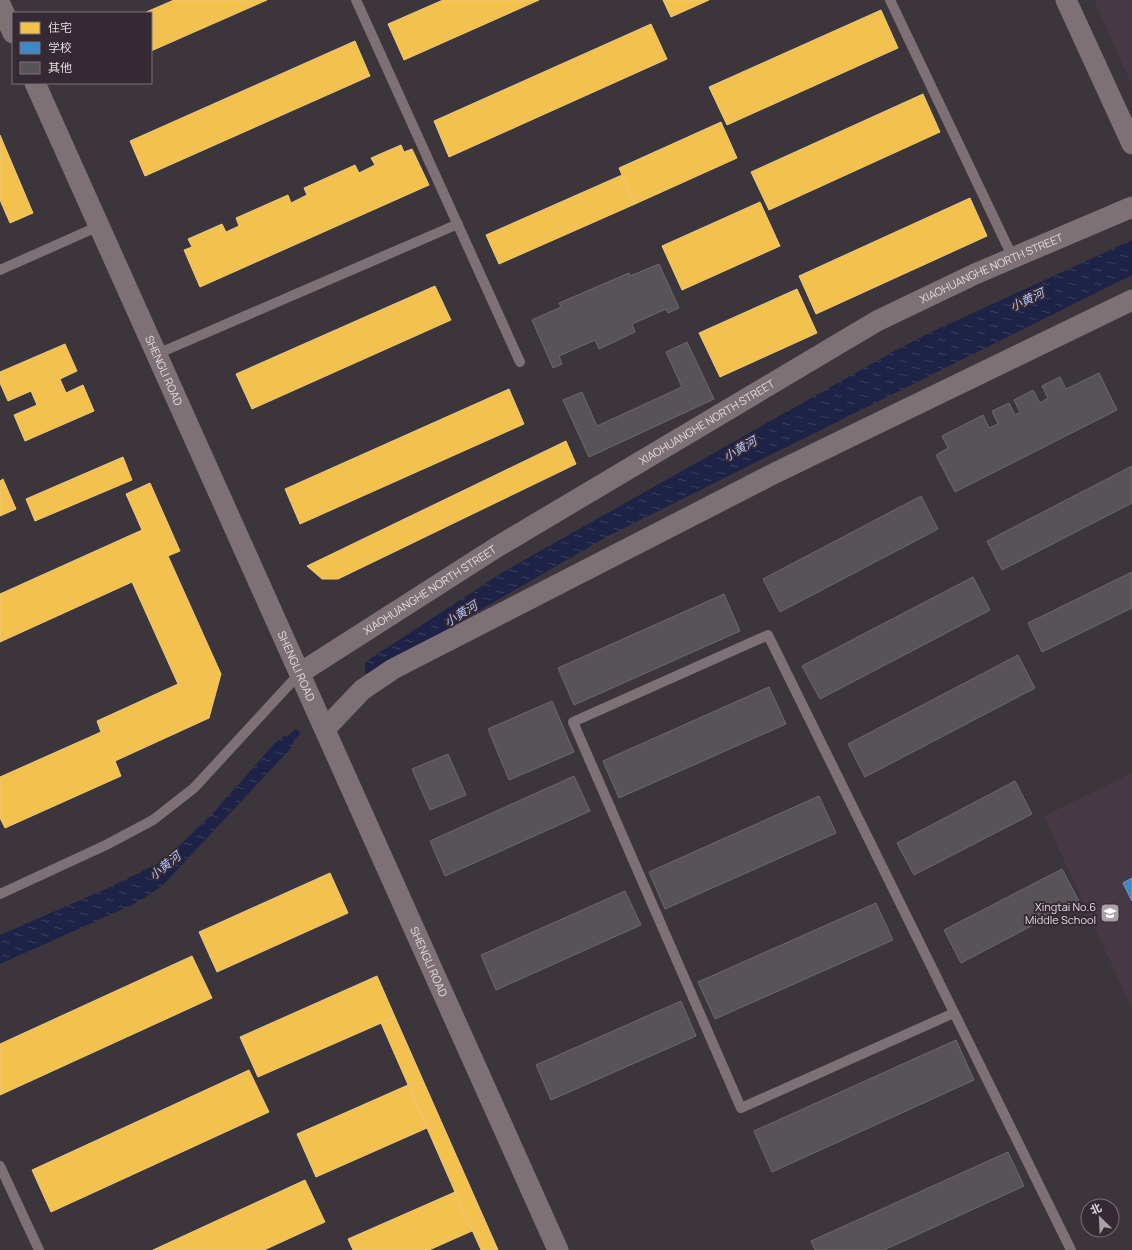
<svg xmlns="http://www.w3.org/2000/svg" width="1132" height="1250" font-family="Manrope,'Noto Sans SC',sans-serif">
<defs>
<pattern id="water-ripples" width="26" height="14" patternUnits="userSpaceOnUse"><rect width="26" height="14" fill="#1d2246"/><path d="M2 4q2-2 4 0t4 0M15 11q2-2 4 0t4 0" fill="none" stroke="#3e4260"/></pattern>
</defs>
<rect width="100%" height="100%" fill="#3c363c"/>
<path fill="#473846" d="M1094,0H1132V86Z
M1132,773V1009L1044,816Z"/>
<path fill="url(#water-ripples)" d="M1132,240V275L608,536L370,674L365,673V662L503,572L891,353L927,334Z
M284,736L292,737L293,743L291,748L163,885L147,896L130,906L0,964V935L106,889L157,864L178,847L213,813L275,743Z"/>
<path fill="#f2c14e" stroke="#eec97a" d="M174,0H267L151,51V13H144Z
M443,0H539L404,60L388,24Z
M663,0H709L671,17Z
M881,10L898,48L727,125L709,87Z
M651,24L667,59L449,157L434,121Z
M355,41L370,76L145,176L130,141Z
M923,94L940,132L769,210L751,172Z
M721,122L737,158L635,204L619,168Z
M0,135L33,213L10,223L0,200Z
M401,145L404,152L412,149L429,185L200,287L184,250L192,247L188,239L222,224L226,232L239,226L236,218L288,195L291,203L307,195L304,188L355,165L359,173L375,165L371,158Z
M622,175L635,204L499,264L486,235Z
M970,198L987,236L816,314L799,276Z
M760,202L780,246L682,290L662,246Z
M435,286L451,320L252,409L236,374Z
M797,289L817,333L720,377L699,333Z
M65,344L77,371L60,379L66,393L83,385L94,411L25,441L14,415L37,405L31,391L8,401L0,383V372Z
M509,389L524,424L300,524L285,489Z
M566,441L576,464L338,579H322L307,566Z
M123,457L132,480L35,521L26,499Z
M3,479L16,509L0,516V481Z
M150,483L180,551L168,556L221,674L209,718L115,761L121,776L5,828L0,818V777L101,732L97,721L178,684L132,582L0,642V594L142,530L126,494Z
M330,873L348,913L217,972L199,932Z
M192,956L212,998L0,1095V1044Z
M377,976L395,1017L258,1077L240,1037Z
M395,1017L498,1250H481L455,1192L381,1023Z
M249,1070L269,1112L51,1212L32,1170Z
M408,1085L427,1128L316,1177L297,1134Z
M305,1180L325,1222L264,1250H153Z
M455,1192L472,1231L429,1250H353L348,1239Z"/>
<path fill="#3f88c5" stroke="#70a1ce" d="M1132,878V901L1123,883Z"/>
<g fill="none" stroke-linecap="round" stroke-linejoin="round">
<path stroke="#1d2246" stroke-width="7" d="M285,744L296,733"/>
</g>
<path fill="#575359" stroke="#6d696f" d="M659,264L679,308L668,313L666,309L632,324L635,332L599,349L595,340L559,356L562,364L553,368L532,320L561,307L559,303L629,273L630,276Z
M687,342L714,399L589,457L563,400L582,392L597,426L682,387L666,352Z
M1099,373L1117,410L955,492L936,455L948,448L942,436L983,415L989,428L998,424L992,411L1009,403L1015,415L1020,412L1014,400L1033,390L1040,403L1048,398L1042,386L1060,377L1066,389Z
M1132,466V503L1002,570L987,541Z
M921,496L938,529L780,612L763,579Z
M1132,572V608L1042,652L1028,623Z
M973,577L990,610L820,699L802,666Z
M724,594L740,631L574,705L558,668Z
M1018,655L1035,688L865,777L848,744Z
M769,687L786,724L619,798L603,761Z
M552,701L574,752L509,780L488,729Z
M448,754L466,795L430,810L412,769Z
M574,776L590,811L445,876L430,841Z
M1015,781L1032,814L914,875L897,843Z
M819,796L836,833L665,909L649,872Z
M1062,869L1079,901L961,963L944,930Z
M625,891L641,925L496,990L481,955Z
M876,903L893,940L715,1019L698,982Z
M681,1001L696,1036L551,1100L536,1065Z
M956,1040L974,1080L772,1172L754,1131Z
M1008,1152L1024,1186L884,1250H815L811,1241Z"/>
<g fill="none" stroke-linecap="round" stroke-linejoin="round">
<path stroke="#7d7176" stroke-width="10" d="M356,0L520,362
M890,0L1013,258
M0,270L99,226
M157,354L458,224
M0,894L106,845L153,820L194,788L300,673
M954,1013L741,1108L573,722L768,635L1071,1250
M0,1166L39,1250"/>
<g stroke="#7d7176" stroke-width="21">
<path d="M1066,0L1132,144"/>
<path d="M0,4L13,33"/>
<path id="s1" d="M35,83L558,1250"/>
<path id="s2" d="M300,673L497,547L877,321L975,274L1132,207"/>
<path d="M325,729L362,690L393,669L775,473L1132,300"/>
</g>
</g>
<defs>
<g id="school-square" transform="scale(1)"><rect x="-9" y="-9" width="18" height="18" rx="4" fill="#a9a1a8" stroke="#352934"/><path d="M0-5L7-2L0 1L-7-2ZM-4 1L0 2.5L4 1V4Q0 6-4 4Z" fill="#fff"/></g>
</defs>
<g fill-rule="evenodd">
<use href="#school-square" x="1110" y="913"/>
</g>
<g text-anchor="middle" stroke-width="4" stroke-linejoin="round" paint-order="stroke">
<g font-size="11" fill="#e3dbe2" stroke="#352934">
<text dy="4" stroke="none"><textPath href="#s2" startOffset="802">XIAOHUANGHE NORTH STREET</textPath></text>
<text dy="4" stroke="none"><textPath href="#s1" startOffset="315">SHENGLI ROAD</textPath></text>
<text dy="4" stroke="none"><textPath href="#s2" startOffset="478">XIAOHUANGHE NORTH STREET</textPath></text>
<text dy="4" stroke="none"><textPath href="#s2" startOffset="154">XIAOHUANGHE NORTH STREET</textPath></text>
<text dy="4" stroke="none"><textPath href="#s1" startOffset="639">SHENGLI ROAD</textPath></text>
<text dy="4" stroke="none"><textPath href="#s1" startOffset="963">SHENGLI ROAD</textPath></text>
</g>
<g font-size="11" fill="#e3dbe2" stroke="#352934" text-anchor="end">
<text x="1096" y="911">Xingtai No.6<tspan x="1096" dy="13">Middle School</tspan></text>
</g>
<g font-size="12" font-style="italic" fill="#b6c5fd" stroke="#352934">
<text transform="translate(1027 300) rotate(-25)" y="4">小黄河</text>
<text transform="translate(740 449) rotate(-30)" y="4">小黄河</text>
<text transform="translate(461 614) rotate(-32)" y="4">小黄河</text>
<text transform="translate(165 866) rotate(-39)" y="4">小黄河</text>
</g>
</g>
<rect x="12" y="12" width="140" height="72" fill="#352934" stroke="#7b707a"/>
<rect x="20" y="22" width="20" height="12" fill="#f2c14e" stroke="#7b707a"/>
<text x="48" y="32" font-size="12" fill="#e3dbe2">住宅</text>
<rect x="20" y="42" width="20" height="12" fill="#3f88c5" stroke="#7b707a"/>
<text x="48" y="52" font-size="12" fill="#e3dbe2">学校</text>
<rect x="20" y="62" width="20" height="12" fill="#575359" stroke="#7b707a"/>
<text x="48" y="72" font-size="12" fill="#e3dbe2">其他</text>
<g transform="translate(1100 1218) rotate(336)"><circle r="19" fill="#352934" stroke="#7b707a"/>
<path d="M0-3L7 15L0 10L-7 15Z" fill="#a9a1a8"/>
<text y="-6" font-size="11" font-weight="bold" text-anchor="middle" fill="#e3dbe2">北</text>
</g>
</svg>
